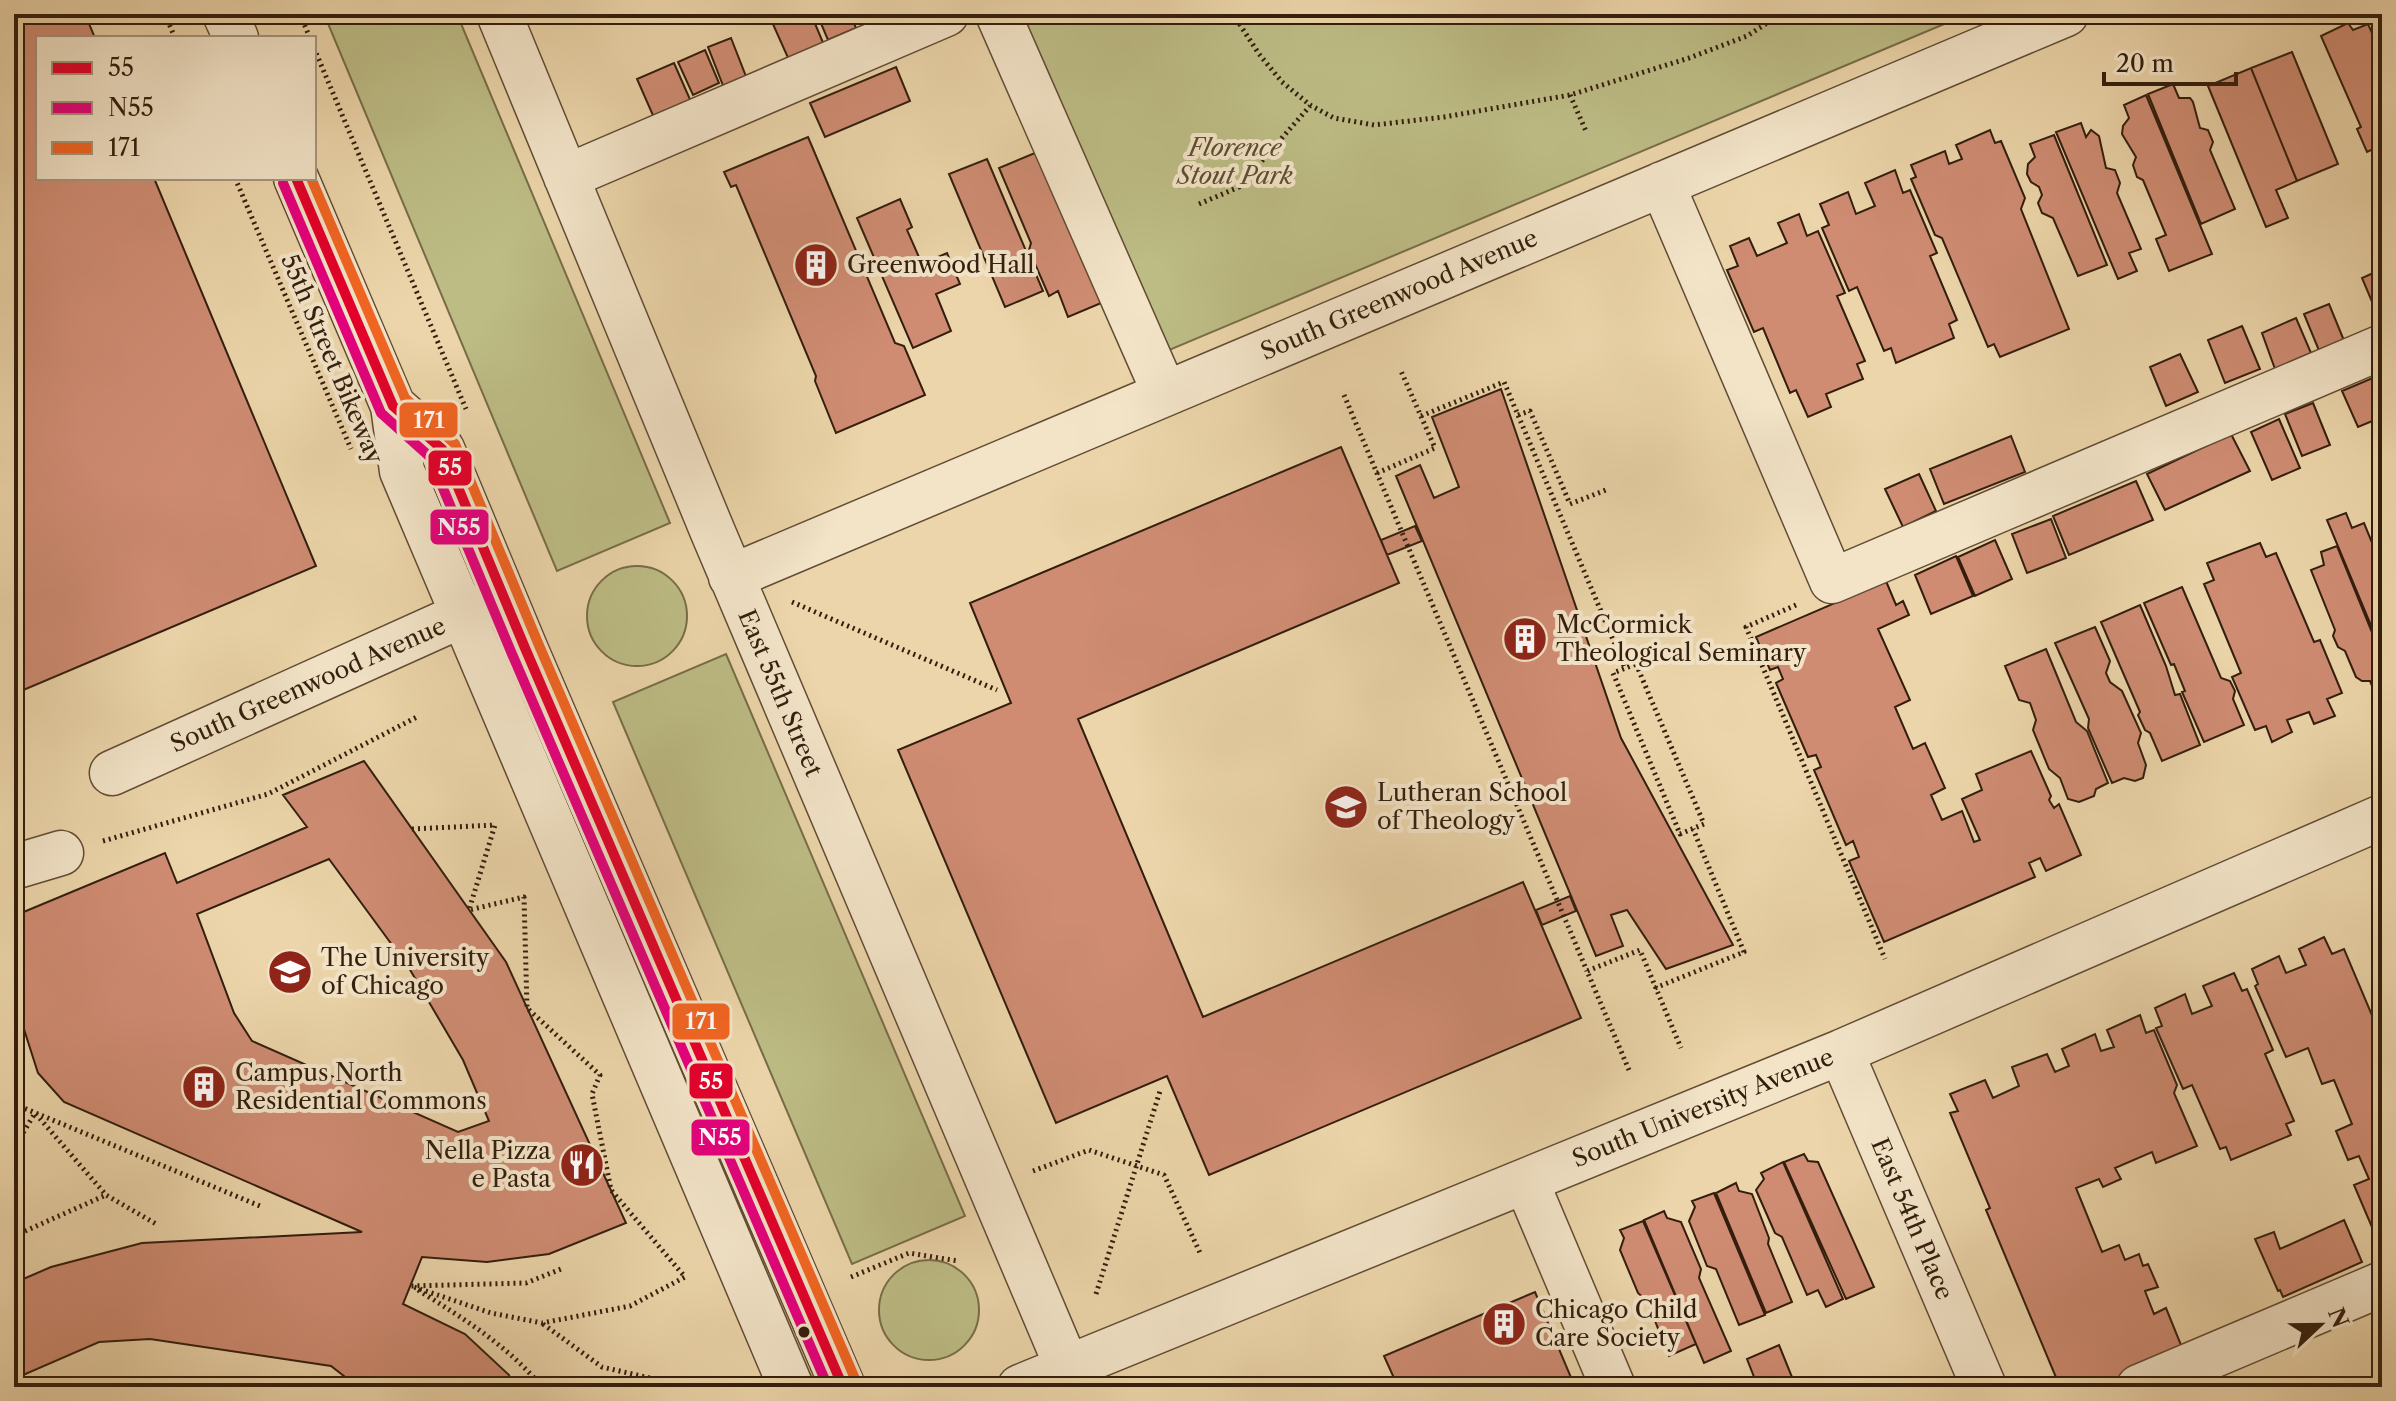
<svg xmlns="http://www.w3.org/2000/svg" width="2396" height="1401" font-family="'Libre Caslon Text',serif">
<rect width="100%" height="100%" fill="#ecd5aa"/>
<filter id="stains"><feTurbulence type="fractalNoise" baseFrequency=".0025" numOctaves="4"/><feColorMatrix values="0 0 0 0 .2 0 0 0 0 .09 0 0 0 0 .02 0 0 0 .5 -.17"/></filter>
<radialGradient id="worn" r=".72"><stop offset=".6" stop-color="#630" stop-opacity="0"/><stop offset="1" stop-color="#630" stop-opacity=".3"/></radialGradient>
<path fill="#bdbc85" stroke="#786d49" stroke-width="2" d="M324,14H457L670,523L557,571Z
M1009,14H1968L1155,356Z
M587 616a50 50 0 1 1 100 0a50 50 0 1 1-100 0Z
M726,654L965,1216L852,1264L613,702Z
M879 1310a50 50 0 1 1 100 0a50 50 0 1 1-100 0Z"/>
<path fill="#cf8c73" stroke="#331e0d" stroke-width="2" fill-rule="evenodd" d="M14,14H85L95,38H38V178H154L316,566L14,694Z
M791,14H811L824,45L789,60L772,22Z
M817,14H850L856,28L828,40Z
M859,14H896L866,32Z
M2368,14H2382V49Z
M2348,23L2353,30L2368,24L2382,55V145L2367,152L2357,129L2361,127L2321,36Z
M731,38L747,79L724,88L708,47Z
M705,50L719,83L693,95L678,62Z
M2292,52L2338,164L2297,181L2251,68Z
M674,63L692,104L655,120L637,79Z
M896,67L910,101L825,137L810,103Z
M2251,68L2297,181L2276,190L2288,218L2266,227L2208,86Z
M2173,84L2179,98H2190L2193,102L2200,128L2208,130L2213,142L2210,150L2235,209L2201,224L2148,94Z
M2146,95L2212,254L2169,271L2156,239L2166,235L2143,180L2137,177L2133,165L2136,157L2122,134L2123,126L2129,118L2124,105Z
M2081,123L2086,137L2091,130L2099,136L2106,168L2115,170L2120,183L2117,193L2141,249L2129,253L2137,271L2118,279L2056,132Z
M1990,130L1995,143L2001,141L2025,198L2021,209L2069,329L2000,357L1994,344L1988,347L1942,238L1935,235L1911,179L1916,177L1911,165L1945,151L1949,164L1962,159L1956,145Z
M2054,135L2107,265L2078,276L2053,218L2042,213L2038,203L2042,195L2039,187L2031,182L2027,174L2028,164L2035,157L2030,144Z
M808,137L895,343L904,346L925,395L836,433L815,381L816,376L736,185L731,187L724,172Z
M1042,150L1106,301L1068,317L1058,291L1049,296L1029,250L1031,243L999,168Z
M987,159L1043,291L1005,307L949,174Z
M1895,170L1903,193L1910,190L1937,253L1930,256L1957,320L1949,324L1954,338L1896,363L1891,348L1884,351L1857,287L1849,291L1822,228L1829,225L1820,204L1848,192L1856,214L1875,206L1865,183Z
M900,199L912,227L907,230L922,264L947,253L960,284L936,294L951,331L913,348L857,218Z
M1799,214L1807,236L1818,231L1845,293L1837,296L1865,361L1857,364L1863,379L1826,394L1831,407L1808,417L1796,390L1790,393L1763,328L1754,332L1727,270L1738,266L1730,246L1749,238L1757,256L1787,243L1778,223Z
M2382,269V314L2378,316L2362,278Z
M2329,304L2345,343L2320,353L2304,314Z
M2296,318L2311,353L2275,369L2262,333Z
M2242,326L2260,369L2225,383L2208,340Z
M2180,354L2198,392L2166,406L2150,367Z
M2382,374V417L2358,427L2342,391Z
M1501,389L1621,738L1733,945L1666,969L1627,910L1611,915L1623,946L1596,956L1396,476L1420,465L1434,498L1459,487L1432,417Z
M2313,403L2330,445L2302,456L2285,414Z
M2279,419L2300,468L2272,480L2251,432Z
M2231,434L2250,471L2165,510L2147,474Z
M2011,436L2025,472L1944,504L1930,469Z
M1341,447L1399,583L1078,719L1203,1017L1523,882L1581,1018L1209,1175L1167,1076L1056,1123L898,750L1011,703L970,603Z
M1919,474L1936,511L1903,527L1885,489Z
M2136,481L2153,520L2069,555L2053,516Z
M2346,513L2352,528L2364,523L2382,567V652L2327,520Z
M2051,519L2066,558L2027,573L2012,534Z
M1415,526L1422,541L1387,555L1381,540Z
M1995,540L2012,579L1975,596L1958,557Z
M2260,543L2266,557L2276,553L2314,642L2320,640L2342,693L2327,699L2335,716L2314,724L2309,712L2287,720L2292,732L2272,742L2266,726L2255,730L2232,677L2241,673L2204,584L2214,580L2207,563Z
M2337,546L2382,657V690L2375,693L2370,681H2362L2356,677L2345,651L2338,647L2333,636L2335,630L2311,570L2324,565L2321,552Z
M1956,556L1973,596L1931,614L1915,575Z
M1886,581L1896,605L1903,601L1909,615L1878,629L1910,700L1895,707L1913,749L1925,743L1945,788L1931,795L1942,820L1962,811L1974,842L1980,840L1962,799L1982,790L1976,774L2031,751L2051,796L2049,800L2054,808L2059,804L2081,855L2046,871L2040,858L2029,863L2035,877L1884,942L1849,861L1859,857L1853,841L1846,845L1814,770L1821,767L1816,755L1808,757L1776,683L1783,679L1778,667L1770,670L1756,637Z
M2182,587L2221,678L2230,681L2235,691L2233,699L2244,725L2204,742L2182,692L2185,691L2174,664L2171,665L2144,603Z
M2140,605L2166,666L2175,695L2180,694L2200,745L2162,761L2150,733L2145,730L2138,715L2140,712L2101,622Z
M2095,627L2110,661L2106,673L2110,682L2122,691L2141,733L2138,743L2146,765L2143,778L2135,781L2124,778L2112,783L2088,728L2089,719L2055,643Z
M2046,649L2076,722L2087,731L2108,783L2096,789L2094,796L2079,802L2068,799L2060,778L2049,769L2033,730L2036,720L2030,703L2019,700L2005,666Z
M364,761L506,962L626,1223L549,1254L487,1262L422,1257L403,1304L465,1334L509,1375L514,1387H358L331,1366L150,1339L99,1342L14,1379V1283L51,1267L142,1243L362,1232L64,1102L38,1073L14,998V916L165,853L177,883L307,827L283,795ZM329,859L409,968L463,1060L489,1121L458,1132L252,1041L234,1013L197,914Z
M1570,896L1576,911L1542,925L1536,910Z
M2324,937L2332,954L2344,949L2382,1039V1237L2377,1239L2354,1185L2369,1179L2359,1156L2348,1160L2336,1131L2352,1124L2334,1080L2322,1084L2308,1048L2286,1057L2255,986L2258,984L2252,969L2279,956L2286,973L2306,965L2299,949Z
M2234,973L2242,991L2247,989L2273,1050L2265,1054L2294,1121L2286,1124L2291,1135L2231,1160L2226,1147L2220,1149L2192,1085L2183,1089L2156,1028L2162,1026L2155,1008L2185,994L2192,1014L2212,1006L2203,986Z
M2140,1015L2146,1033L2154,1030L2177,1085L2174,1093L2197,1146L2156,1163L2152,1152L2115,1168L2121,1179L2103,1187L2099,1179L2076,1188L2102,1252L2119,1245L2125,1260L2139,1254L2143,1266L2148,1264L2158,1287L2145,1291L2154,1314L2166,1308L2183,1350L2095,1387H2060L1986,1210L1990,1208L1950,1113L1958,1111L1950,1094L1985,1080L1993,1098L2019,1086L2012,1067L2047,1054L2055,1072L2069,1066L2062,1049L2095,1034L2101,1051L2114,1047L2107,1030Z
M1804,1154L1808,1161L1818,1162L1874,1287L1846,1299L1784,1162Z
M1783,1162L1843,1299L1826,1307L1818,1290L1807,1295L1782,1237L1775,1233L1756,1190L1764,1179L1761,1173Z
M1736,1183L1739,1191L1752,1194L1769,1238L1768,1244L1792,1302L1766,1313L1716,1193Z
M1714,1193L1765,1315L1739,1325L1716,1269L1707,1266L1689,1221L1695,1207L1692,1201Z
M1664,1211L1667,1218L1681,1222L1701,1269L1699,1278L1731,1351L1704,1363L1644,1220Z
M2344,1220L2362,1262L2283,1297L2280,1290L2278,1291L2255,1239L2274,1232L2280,1249Z
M1643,1221L1696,1344L1669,1356L1647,1301L1638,1293L1620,1250L1624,1238L1620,1230Z
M1535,1292L1575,1387H1398L1384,1356Z
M1779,1345L1796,1387H1758L1747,1359Z
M2213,1380L2216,1387H2197Z"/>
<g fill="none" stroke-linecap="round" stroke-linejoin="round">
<g stroke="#614c34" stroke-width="47">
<path id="minor" d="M225,14L236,38
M499,14L712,530L1068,1369
M998,14L1165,394
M566,177L946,14
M296,178L393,406L402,471L791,1387
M1662,184L1832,581L2382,347
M393,406L442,449L525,648L843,1387
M731,577L2066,14
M112,773L489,603
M14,867L61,853
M1841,1052L1984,1387
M1526,1181L1613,1387
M1020,1387L1841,1052L2382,817
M2139,1387L2382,1284"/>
</g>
<path stroke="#331e0d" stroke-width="5" stroke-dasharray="2 4" stroke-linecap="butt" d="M165,14L175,38
M300,14L310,38
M1233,14L1259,54L1282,82L1310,105L1334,118L1374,125L1444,117L1570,95L1689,58L1747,36L1781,14
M314,48L466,409
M1570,95L1586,131
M235,178L351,449
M1199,204L1239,187L1310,106
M1344,395L1587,971
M1518,415L1530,411L1570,504L1606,490
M1421,416L1504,382L1625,668
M1377,473L1435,448L1401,371
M792,602L997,690
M1796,605L1746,627L1885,959
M1636,664L1704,824L1680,834L1613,673Z
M412,829L495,825L469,910L524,897L527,1008L600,1075L592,1094L611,1190L685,1277L630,1306L542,1323L491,1313L411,1286L526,1283L561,1269
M103,841L268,794L417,717
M1655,988L1744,952L1693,829
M1629,1070L1587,971L1640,950L1681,1048
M14,1089L17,1105
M14,1104L260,1206
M14,1148L35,1113L106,1195L158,1225
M1033,1171L1089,1150L1164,1175L1201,1255
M14,1236L106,1195
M851,1277L909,1253L958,1261
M418,1290C464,1319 507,1345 542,1387
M1096,1294L1161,1088
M543,1324L602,1367L689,1387"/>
<use href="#minor" stroke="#f3e4c8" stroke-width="44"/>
<g stroke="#f3e4c8" stroke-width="16">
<path id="bus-1" d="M296,178L393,406L442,449L525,648L843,1387"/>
</g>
<g stroke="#f3e4c8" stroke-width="16">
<path id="bus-2" d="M283,183L381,413L430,457L512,654L828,1387"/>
</g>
<g stroke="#f3e4c8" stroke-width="16">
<path id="bus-3" d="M311,178L405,398L455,444L538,643L856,1381"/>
</g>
<use href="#bus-1" stroke="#e4002b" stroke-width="10"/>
<use href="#bus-2" stroke="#e5007d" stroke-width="10"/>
<use href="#bus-3" stroke="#f26522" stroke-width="10"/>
</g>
<defs>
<g id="building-disc" transform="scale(2.3)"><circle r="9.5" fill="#8f2418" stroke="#f3e4c8"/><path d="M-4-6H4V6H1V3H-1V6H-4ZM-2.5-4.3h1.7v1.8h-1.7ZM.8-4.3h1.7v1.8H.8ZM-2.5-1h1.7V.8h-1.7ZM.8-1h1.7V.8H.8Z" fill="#fff"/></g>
<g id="university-disc" transform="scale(2.3)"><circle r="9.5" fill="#8f2418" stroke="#f3e4c8"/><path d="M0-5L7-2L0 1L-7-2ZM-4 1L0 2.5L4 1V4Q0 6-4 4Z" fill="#fff"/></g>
<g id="restaurant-disc" transform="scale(2.3)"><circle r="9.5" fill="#8f2418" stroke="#f3e4c8"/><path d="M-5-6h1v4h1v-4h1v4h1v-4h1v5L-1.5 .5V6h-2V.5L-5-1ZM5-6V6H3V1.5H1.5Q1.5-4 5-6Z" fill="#fff"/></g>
</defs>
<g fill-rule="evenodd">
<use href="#building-disc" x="816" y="265"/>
<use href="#building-disc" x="1525" y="639"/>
<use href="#university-disc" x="1346" y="807"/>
<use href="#university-disc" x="290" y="972"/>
<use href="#building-disc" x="204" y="1087"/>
<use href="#restaurant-disc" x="582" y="1165"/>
<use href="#building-disc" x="1504" y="1324"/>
</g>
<circle fill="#331e0d" stroke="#f3e4c8" stroke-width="3" cx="804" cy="1332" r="7"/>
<g text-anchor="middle" stroke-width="8" stroke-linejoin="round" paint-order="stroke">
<g font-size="24" font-style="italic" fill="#5c4d31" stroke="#f3e4c8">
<text x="1235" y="156">Florence<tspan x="1235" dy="28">Stout Park</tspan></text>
</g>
<g font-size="24" fill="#331e0d" stroke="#f3e4c8" text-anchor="start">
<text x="847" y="273">Greenwood Hall</text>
<text x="1556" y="633">McCormick<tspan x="1556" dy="28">Theological Seminary</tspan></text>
<text x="1377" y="801">Lutheran School<tspan x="1377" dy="28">of Theology</tspan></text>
<text x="321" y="966">The University<tspan x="321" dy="28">of Chicago</tspan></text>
<text x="235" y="1081">Campus North<tspan x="235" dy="28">Residential Commons</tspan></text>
<text x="551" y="1159" text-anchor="end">Nella Pizza<tspan x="551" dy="28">e Pasta</tspan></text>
<text x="1535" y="1318">Chicago Child<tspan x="1535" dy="28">Care Society</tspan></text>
</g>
<g font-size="24" fill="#331e0d" stroke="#f3e4c8">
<text transform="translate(1399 295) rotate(-23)" y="8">South Greenwood Avenue</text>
<text transform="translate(332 359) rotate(67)" y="8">55th Street Bikeway</text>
<text transform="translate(308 685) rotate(-24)" y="8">South Greenwood Avenue</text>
<text transform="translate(780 693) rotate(67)" y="8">East 55th Street</text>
<text transform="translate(1703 1108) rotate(-22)" y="8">South University Avenue</text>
<text transform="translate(1912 1219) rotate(67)" y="8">East 54th Place</text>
</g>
</g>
<g stroke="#f3e4c8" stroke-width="3">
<rect x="398" y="401" width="61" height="38" rx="8" fill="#f26522"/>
<rect x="427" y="449" width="46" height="38" rx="8" fill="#e4002b"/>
<rect x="429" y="508" width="61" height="38" rx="8" fill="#e5007d"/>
<rect x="671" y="1002" width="60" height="39" rx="8" fill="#f26522"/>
<rect x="688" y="1062" width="46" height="38" rx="8" fill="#e4002b"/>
<rect x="690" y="1118" width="61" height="39" rx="8" fill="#e5007d"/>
</g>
<g font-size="22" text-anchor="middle" font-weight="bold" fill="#fff">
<text x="429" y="428">171</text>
<text x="450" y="475">55</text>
<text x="459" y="535">N55</text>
<text x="701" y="1029">171</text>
<text x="711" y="1089">55</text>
<text x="720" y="1145">N55</text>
</g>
<rect width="2396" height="1401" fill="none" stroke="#ecd5aa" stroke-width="48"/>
<rect x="16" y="16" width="2364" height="1369" fill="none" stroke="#331e0d" stroke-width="4"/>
<rect x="24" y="24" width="2348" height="1353" fill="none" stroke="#331e0d" stroke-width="2"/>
<rect x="36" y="36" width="280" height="144" fill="#f3e4c8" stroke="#a6957d" stroke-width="2"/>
<rect x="52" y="62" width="40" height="12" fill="#e4002b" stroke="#a6957d" stroke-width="2"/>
<text x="108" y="76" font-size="24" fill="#331e0d">55</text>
<rect x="52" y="102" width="40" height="12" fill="#e5007d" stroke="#a6957d" stroke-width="2"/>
<text x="108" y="116" font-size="24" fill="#331e0d">N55</text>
<rect x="52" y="142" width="40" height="12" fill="#f26522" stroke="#a6957d" stroke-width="2"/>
<text x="108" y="156" font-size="24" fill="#331e0d">171</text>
<g transform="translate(2320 1325) rotate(68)" stroke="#f3e4c8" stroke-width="6" paint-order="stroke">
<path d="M0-6L14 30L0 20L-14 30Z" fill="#331e0d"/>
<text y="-12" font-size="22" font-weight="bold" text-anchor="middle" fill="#331e0d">N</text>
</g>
<path d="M2104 72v12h132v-12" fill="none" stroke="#331e0d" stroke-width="4"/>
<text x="2116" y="72" font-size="24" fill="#331e0d" stroke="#f3e4c8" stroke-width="6" paint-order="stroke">20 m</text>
<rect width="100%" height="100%" filter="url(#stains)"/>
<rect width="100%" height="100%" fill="url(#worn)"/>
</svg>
